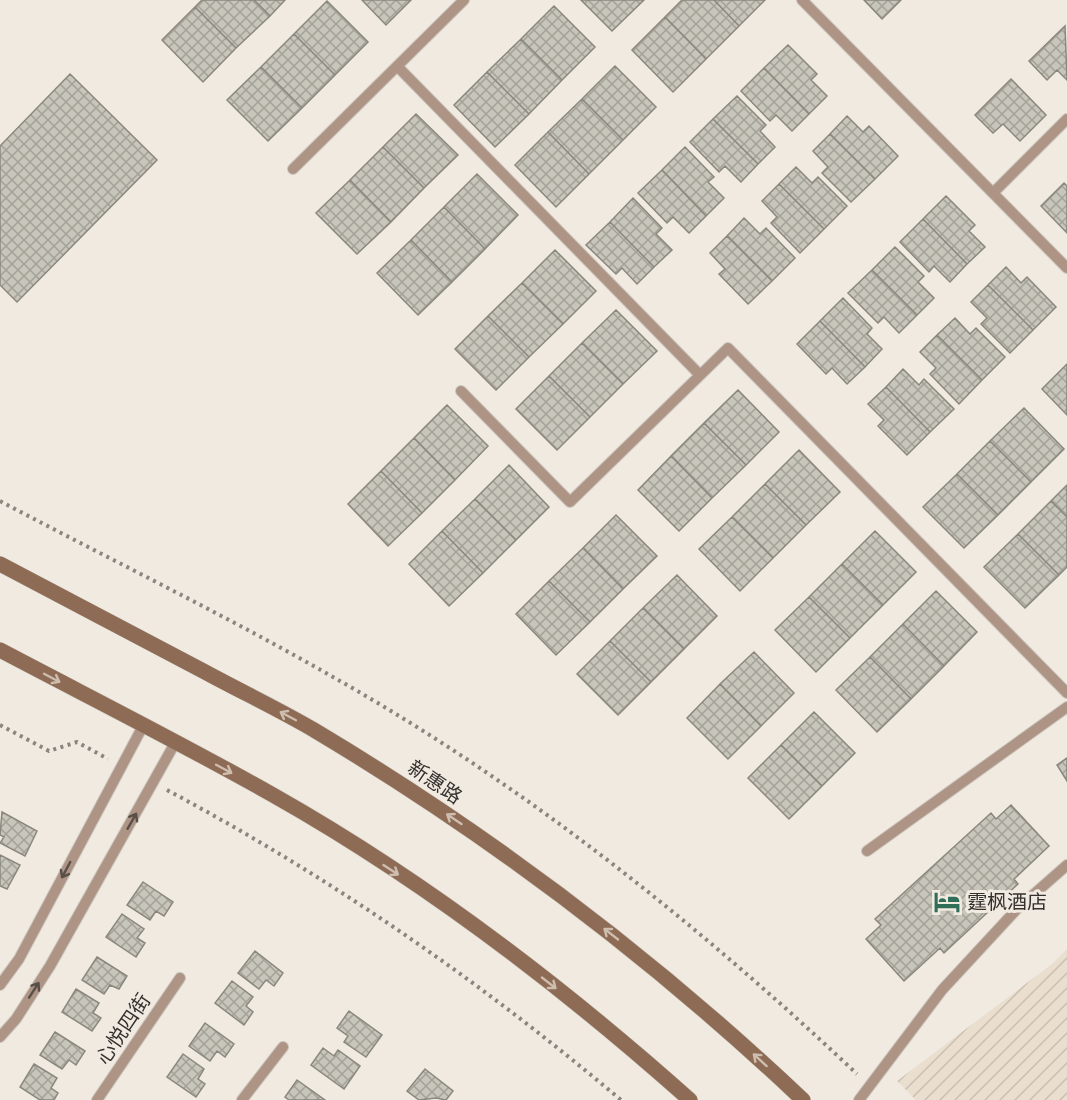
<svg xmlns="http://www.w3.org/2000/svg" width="1067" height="1100" font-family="Lato,'Noto Sans SC',sans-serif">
<defs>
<pattern id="industrial-furrows" width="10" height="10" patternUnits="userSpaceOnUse" patternTransform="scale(1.5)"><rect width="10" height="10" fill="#eadecf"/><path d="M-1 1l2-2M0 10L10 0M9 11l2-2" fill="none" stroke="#c9bfb2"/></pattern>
<pattern id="building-cross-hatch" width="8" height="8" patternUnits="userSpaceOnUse" patternTransform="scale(1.5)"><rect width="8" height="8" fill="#c8c5bb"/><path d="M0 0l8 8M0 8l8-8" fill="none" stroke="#a3a198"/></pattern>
</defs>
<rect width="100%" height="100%" fill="#f1eae1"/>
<path fill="url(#industrial-furrows)" d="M1067,949V1100H916L897,1081L1052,964Z"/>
<path fill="url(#building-cross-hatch)" stroke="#8a887e" stroke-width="1.5" d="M202,0H254L270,16L236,48L195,7Z
M254,0H285L270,16Z
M362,0H411L386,25Z
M581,0H644L612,31Z
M682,0H714L739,26L706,59L665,17Z
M714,0H765L739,26Z
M864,0H901L882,19Z
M327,1L368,42L335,75L294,34Z
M554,6L595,47L562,80L521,39Z
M195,7L236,48L203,82L162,40Z
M665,17L706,59L673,92L632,50Z
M1065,26L1067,80L1057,70L1047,80L1029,61Z
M294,34L335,75L302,108L261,67Z
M521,39L562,80L529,114L487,72Z
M788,45L817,74L811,80L827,96L809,114L764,68Z
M615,66L656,107L623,140L582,99Z
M261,67L302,108L268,141L227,100Z
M764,68L809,114L792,131L776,115L770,121L741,91Z
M487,72L529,114L495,147L454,105Z
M70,74L157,160L17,302L0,285V146Z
M1011,79L1046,115L1020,141L1003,124L993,133L975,115Z
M737,96L766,125L760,131L775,147L758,164L713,119Z
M582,99L623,140L589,174L548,132Z
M416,114L458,155L424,188L383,147Z
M847,116L863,132L869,126L898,156L875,179L830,134Z
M713,119L758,164L741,182L725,166L719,172L690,142Z
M548,132L589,174L556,207L515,165Z
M830,134L875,179L851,202L822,173L828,167L813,151Z
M383,147L424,188L391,222L350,180Z
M685,147L714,177L708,182L724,198L706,216L662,170Z
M796,167L812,183L818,177L847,206L824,229L779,184Z
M662,170L706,216L689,233L673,217L667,223L638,193Z
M477,174L518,215L485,249L444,207Z
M350,180L391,222L357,254L316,213Z
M1064,183L1067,186V233L1041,206Z
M779,184L824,229L800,253L771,223L777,217L762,201Z
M946,196L975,225L969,231L985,247L967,264L923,219Z
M633,198L662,228L656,234L672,250L654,267L610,222Z
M444,207L485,249L452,282L411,240Z
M744,218L760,234L766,228L795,258L772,281L727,236Z
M923,219L967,264L950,282L934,266L929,272L900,242Z
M610,222L654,267L637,284L622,268L616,274L586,245Z
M727,236L772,281L748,304L719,274L725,269L710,253Z
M411,240L452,282L418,315L377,273Z
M895,247L924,276L918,282L934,298L917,315L872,270Z
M555,250L596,291L563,324L522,283Z
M1006,267L1021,283L1027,277L1056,307L1033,330L988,285Z
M872,270L917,315L899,333L884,317L878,323L848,293Z
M522,283L563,324L529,357L488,316Z
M988,285L1033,330L1010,353L981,324L987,318L971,302Z
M843,298L872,328L867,334L882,349L865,367L820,321Z
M616,310L657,351L623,384L582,343Z
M488,316L529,357L496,390L455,349Z
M955,318L970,334L976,328L1005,357L982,380L937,335Z
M820,321L865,367L847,384L832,368L826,374L797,344Z
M937,335L982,380L959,404L930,374L936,368L920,352Z
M582,343L623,384L590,417L549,376Z
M1067,364V415L1042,389Z
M903,369L919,385L924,379L954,409L930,432L886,387Z
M549,376L590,417L557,450L516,409Z
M886,387L930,432L907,455L878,426L884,420L868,404Z
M738,390L779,432L746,465L704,423Z
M447,405L488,446L455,480L414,438Z
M1024,408L1064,449L1031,482L990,441Z
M704,423L746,465L712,498L671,456Z
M414,438L455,480L422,513L381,471Z
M990,441L1031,482L998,515L957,474Z
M799,450L840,492L806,525L765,484Z
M671,456L712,498L679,531L638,490Z
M509,465L549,507L516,540L475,499Z
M381,471L422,513L388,546L348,504Z
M957,474L998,515L964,548L923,507Z
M765,484L806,525L773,558L732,517Z
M1067,485V517L1051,501Z
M475,499L516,540L483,573L442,531Z
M1051,501L1067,517V567L1059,575L1018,534Z
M616,515L657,556L623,589L583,548Z
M732,517L773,558L740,591L699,549Z
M442,531L483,573L449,606L409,564Z
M875,531L916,572L883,605L842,564Z
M1018,534L1059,575L1025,608L984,567Z
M583,548L623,589L590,622L549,581Z
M842,564L883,605L850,638L809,597Z
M677,575L717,616L684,649L643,608Z
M549,581L590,622L556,655L516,614Z
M936,591L977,632L944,666L903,624Z
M809,597L850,638L816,672L775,630Z
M643,608L684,649L651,682L610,641Z
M903,624L944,666L911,699L870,657Z
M610,641L651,682L618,715L577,674Z
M754,652L794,693L761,726L720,684Z
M870,657L911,699L877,732L836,690Z
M720,684L761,726L728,759L687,718Z
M814,712L855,753L822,786L781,745Z
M781,745L822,786L789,819L748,778Z
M1067,758V781L1057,765Z
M1011,805L1049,846L1014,879L1018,884L944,953L940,948L904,981L866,939L881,925L875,919L991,813L996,819Z
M2,812L37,831L25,856L0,843L4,837L0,835Z
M0,855L20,865L7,889L0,886Z
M143,882L173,902L164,916L156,911L150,920L127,905Z
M122,914L144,929L137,938L145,943L136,957L106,937Z
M255,951L283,973L274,986L266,980L259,989L238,973Z
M97,957L127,976L119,989L110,985L104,994L82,980Z
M232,981L253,997L246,1006L253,1012L244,1025L215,1003Z
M76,989L99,1003L93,1013L101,1018L92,1031L62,1012Z
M349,1011L382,1035L366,1057L344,1042L348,1036L337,1028Z
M205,1023L234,1044L225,1057L217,1051L210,1061L189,1046Z
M55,1032L85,1051L76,1065L69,1060L62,1069L40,1055Z
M323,1048L334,1056L338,1050L360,1066L344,1089L311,1065Z
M183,1054L204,1069L198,1079L205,1084L196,1097L167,1077Z
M34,1064L57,1078L51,1088L58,1093L54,1100H40L20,1087Z
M425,1069L453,1091L446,1100L436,1098L419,1100L407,1091Z
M297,1080L325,1100H289L285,1097Z"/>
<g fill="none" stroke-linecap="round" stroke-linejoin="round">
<g stroke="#cbc5bd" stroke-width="12">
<path id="lane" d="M802,0L1067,268
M397,66L700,375
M293,169L464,0
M993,193L1067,119
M461,391L570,502L728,348L1067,693
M867,851L1067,707
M0,985L19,959L143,726
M0,1037L16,1019L50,966L175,743
M97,1100L180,978
M242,1100L283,1047
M859,1100L942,990L1017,909L1067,865"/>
</g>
<g stroke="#cbc5bd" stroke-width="16">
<path id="secondary" d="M0,564C69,600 138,637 207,673C242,692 280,710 314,730C490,835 654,959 803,1100
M0,650C91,698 183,744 273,795C422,879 562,986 690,1100"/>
</g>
<path stroke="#89857f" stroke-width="4" stroke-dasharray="3 4.5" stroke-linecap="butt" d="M0,501C113,561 229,617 340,681C528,788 700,926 857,1074
M0,725L49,751L77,742L108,759
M167,790C330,877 480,981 621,1100"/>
<use href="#lane" stroke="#ad9485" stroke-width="10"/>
<use href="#secondary" stroke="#8e6b54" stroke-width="15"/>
</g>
<defs><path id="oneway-shaft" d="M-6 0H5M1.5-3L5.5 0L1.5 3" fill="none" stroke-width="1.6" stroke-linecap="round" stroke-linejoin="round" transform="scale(1.5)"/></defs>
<g stroke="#cebeb0">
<use href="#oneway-shaft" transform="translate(52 678) rotate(28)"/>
<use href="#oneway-shaft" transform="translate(288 716) rotate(-152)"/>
<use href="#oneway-shaft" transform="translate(224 769) rotate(28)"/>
<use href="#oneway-shaft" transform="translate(454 819) rotate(-146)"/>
<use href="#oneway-shaft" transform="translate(391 870) rotate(33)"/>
<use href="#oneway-shaft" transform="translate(611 934) rotate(-142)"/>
<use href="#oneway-shaft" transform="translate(549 983) rotate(38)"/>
<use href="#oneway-shaft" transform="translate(760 1060) rotate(-138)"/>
</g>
<g stroke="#584f48">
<use href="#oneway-shaft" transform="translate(132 821) rotate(-60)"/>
<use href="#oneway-shaft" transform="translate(66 870) rotate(118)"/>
<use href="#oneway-shaft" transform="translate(34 990) rotate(-57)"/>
</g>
<defs>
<g id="hotel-bare" transform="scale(2.07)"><path d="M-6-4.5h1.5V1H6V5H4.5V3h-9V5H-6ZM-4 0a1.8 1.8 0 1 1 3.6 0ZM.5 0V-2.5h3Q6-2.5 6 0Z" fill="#316e5a" stroke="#f1eae1" stroke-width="2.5" paint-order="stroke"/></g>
</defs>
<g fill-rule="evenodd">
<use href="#hotel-bare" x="947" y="902"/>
</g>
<g text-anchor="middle" stroke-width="6" stroke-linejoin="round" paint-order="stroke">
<g font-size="20" fill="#34312e" stroke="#f1eae1">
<text transform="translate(435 782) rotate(34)" y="7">新惠路</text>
<text transform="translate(123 1029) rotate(-56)" y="7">心悦四街</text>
</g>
<g font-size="20" fill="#34312e" stroke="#f1eae1" text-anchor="start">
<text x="967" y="909">霆枫酒店</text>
</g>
</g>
</svg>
